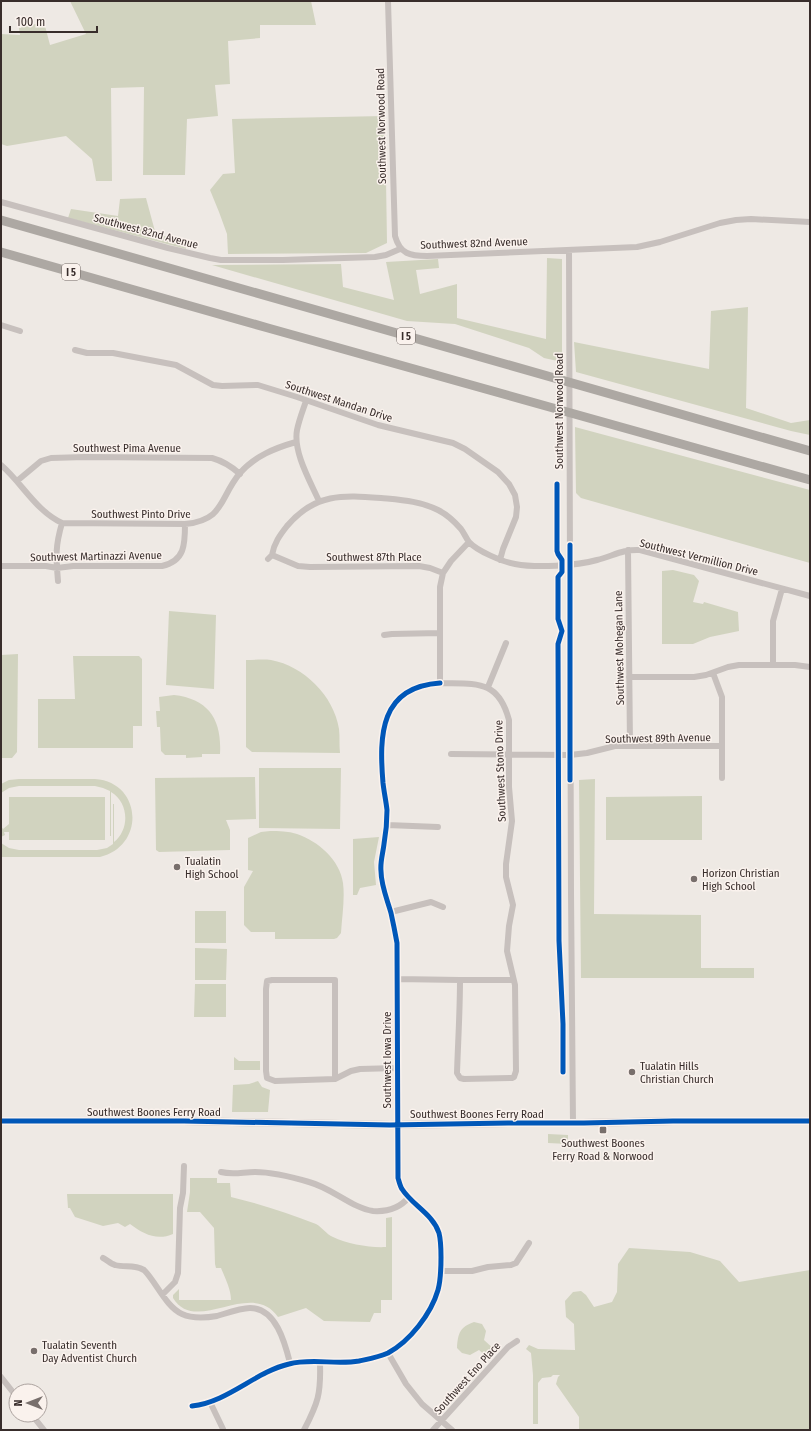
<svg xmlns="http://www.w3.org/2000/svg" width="811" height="1431" font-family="'Fira Sans Condensed',sans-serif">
<rect width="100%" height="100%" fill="#eee9e4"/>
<path fill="#d1d3bf" d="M70,1H311L316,25H260V38L228,41L230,84L215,85L218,116L187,119L185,175H143L144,87L111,88L112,181H96L92,159L66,136L7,146L1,144V34L20,35L19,28L44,22L50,45L86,34Z
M385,116L387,243L366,253L228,254L227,234L219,212L210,190L223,174L235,173L232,119Z
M146,198L156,235L185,239L186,249L68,218L71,209L118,216L120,199Z
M547,258L562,259V362L544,358L529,348L455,324L407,321L212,265L341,264L343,287L394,300L386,262L438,259L439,268L416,270L420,294L457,284V318L546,339Z
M748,307L746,408L791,423L810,420V435L791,431L576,372L574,342L709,369L711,311Z
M575,427L810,490V563L581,498L576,493Z
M673,570L694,575L699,581L693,602L703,604L704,602L738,612L739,631L710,637L693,644H662V571Z
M169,611L216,615L214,689L166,685Z
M18,654L17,752L12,758H1V655Z
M73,656H139L142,659V726H133V748H38V699H75Z
M246,660C254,660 263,659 271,660C304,666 334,696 339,729C340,737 339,745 340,753L252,752L246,747Z
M174,695C209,699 222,720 220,754H202V757L186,758V755H165L161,751L160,727H157L156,711H160L159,697Z
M259,768H341L340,829L259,828Z
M255,777L256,819L226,820L230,830V850L159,852L156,850L155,778Z
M19,779H95C142,782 146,846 100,857H1V843L9,848L19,850H97L107,848L113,844V804H114V842C130,829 129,803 111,792V836H110V791L103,788L95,786H19L9,788L1,793V784L9,780Z
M595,779L594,914L701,915V968H754V978H581L579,780Z
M702,796V840H606V797Z
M9,797H105V840H9V832H4L5,835L1,837V826L3,829L9,824Z
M270,831C279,831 288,831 297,834C318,841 340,860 343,883C345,899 342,917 341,933L337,938L334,939H275V932H251L244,925V887L253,871L248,870V838L261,832Z
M379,837L374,862L376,885L360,888L357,895H353V839Z
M195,911H226V943H195Z
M195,948L227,949L226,980H195Z
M195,984H226V1017H194Z
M234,1057L239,1061H260V1070H234Z
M258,1081L262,1087L270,1090L268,1112H232L233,1085L249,1084Z
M548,1134L568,1135V1144L548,1143Z
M190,1178H217V1183H230L231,1197C260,1204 288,1213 316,1224C322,1227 326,1234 333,1237C347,1244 371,1248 386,1247V1218L392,1217V1300H381V1313H374L370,1322L324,1321L306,1308L278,1317C251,1278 196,1336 173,1298V1295L179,1289V1300H231C231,1289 225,1278 221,1268H216L215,1264L214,1228L200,1212H187L190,1192Z
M67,1194H173V1234C157,1241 143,1234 130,1224L125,1227L118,1223L103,1226L75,1217L70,1208H68Z
M629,1248L690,1252L720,1261L739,1282L810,1270V1430H579V1417L556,1384L558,1377L560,1375H553L551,1377L542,1378L538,1383V1424H533V1375L531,1353L526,1349L529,1345L538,1349L575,1350L574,1324L566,1317L565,1301L573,1292L581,1291L586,1295L594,1307L612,1302L617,1292L618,1264Z
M474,1322L482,1324L486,1331L484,1340L495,1350L488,1358L479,1350L470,1355L462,1353L457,1348C458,1333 460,1327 474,1322Z"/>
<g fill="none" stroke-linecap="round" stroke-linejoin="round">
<path stroke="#c7c0bd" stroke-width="6" d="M388,1L395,236C400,254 410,256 427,256L637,247L660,242L720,223L736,220L751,219L810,222
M1,202L168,248L210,258L221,260H283L375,257L386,255L400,249
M569,250L571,893L573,1123
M1,325L20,331
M75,350L87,353H113L176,365L213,385L222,386L258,385L297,397L378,425L453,443L465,449L498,472L509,484L515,495L517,507L516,517L503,549L500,560
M306,401C303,410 299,420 297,430C293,452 310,481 319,501
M1,465C22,483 36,511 62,523L185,524C225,520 219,498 240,473C255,456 275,448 296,442
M17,481L41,461L51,458L85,457L212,458C223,461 231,466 240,474
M628,550L630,746
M272,555C274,543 280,535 287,526C315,493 343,495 381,498C401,500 420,501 438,510C446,514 455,522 461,529C464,533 466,538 469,542C477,551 503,562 515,564C536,568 576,566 597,560C613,556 623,549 640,550L810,596
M268,559L272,555L298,566L310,567L419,566L430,568L443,573L451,561L469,542
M1,566H46L57,568L73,566H162C185,561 185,544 185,524
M443,573L440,587V683C476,684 498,679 509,720V787L512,821L506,864V877L513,905L509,926L507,951L515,985L516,1071L514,1077L512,1078L464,1079L460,1078L457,1073C458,1042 460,1011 460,980
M58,581C56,557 55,547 62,523
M384,635L392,634L440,633
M773,665V621L782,589
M713,673L722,697V778
M629,677H694L706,675L728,667L739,665H795L810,667
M488,687L506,643
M451,754L570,755L587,753L615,746H722
M387,825L438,827
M391,912L431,902L443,907
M397,979L460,980H513
M335,1079V980H272L267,981L266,989V1071L267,1078L275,1081L335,1079L351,1071L360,1069L397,1068
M221,1172C233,1175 243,1172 255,1172C273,1172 292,1177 309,1182C332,1188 352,1208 373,1211C388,1212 400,1208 409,1197
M103,1258C107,1260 111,1264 115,1265C125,1268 133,1264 144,1270C156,1282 166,1307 182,1314C193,1319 205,1318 217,1316C227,1313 241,1308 250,1308C276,1308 285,1343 290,1363
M441,1271H472L488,1267L511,1265L516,1263L529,1243
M163,1294L175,1282L178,1273L180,1208L183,1193L184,1166
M388,1353L406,1384L422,1404L452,1430
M1,1377L16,1396
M210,1402L223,1429
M192,1406C228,1402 255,1372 289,1364C311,1358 336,1365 359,1361C368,1359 379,1357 388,1353C410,1341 431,1314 438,1290C441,1279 441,1268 441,1257C441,1249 441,1241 439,1233C433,1214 412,1205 402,1189C400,1186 399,1181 398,1178L397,943C395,932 393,922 391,913C387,899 381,885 381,871C380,862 383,853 384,844C386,833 387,822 387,810C386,801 384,792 383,783C379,735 380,687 440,683
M32,1415L44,1430
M304,1430C318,1403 321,1394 320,1363
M433,1430L508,1347L517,1341"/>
<path stroke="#b6afac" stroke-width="8" d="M1,1121H184L390,1125L508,1123H584L673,1121H810"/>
<path stroke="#ada8a3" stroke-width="9" d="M1,220L810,451
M1,252L268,328L810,480"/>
<g stroke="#faf2ed" stroke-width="8">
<path id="cycleway" d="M557,484V551L558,554L562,560V572L558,577V619L562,631L558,644L559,941L563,1024V1072
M570,545V780
M1,1121H184L390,1125L508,1123H584L673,1121H810
M192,1406C228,1402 255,1372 289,1364C311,1358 336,1365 359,1361C368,1359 379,1357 388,1353C410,1341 431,1314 438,1290C441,1279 441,1268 441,1257C441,1249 441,1241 439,1233C433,1214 412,1205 402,1189C400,1186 399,1181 398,1178L397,943C395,932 393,922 391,913C387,899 381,885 381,871C380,862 383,853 384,844C386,833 387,822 387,810C386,801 384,792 383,783C379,735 380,687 440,683"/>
</g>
<use href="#cycleway" stroke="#0057b8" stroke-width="5"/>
</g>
<g fill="#786f6c" stroke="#faf2ed" stroke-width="1.5">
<circle cx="177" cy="867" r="4"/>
<circle cx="694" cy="879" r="4"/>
<circle cx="632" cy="1072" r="4"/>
<rect x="599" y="1126" width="8" height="8" rx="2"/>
<circle cx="34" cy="1351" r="4"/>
</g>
<g text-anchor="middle" stroke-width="3" stroke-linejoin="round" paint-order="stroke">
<g fill="#faf2ed" stroke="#726865" stroke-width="1">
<rect x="62" y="264" width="18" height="16" rx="3"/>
<rect x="397" y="328" width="18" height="16" rx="3"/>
</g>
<g font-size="10" font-weight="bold" fill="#382d2b">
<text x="71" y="276">I 5</text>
<text x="406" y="340">I 5</text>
</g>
<g font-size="11" fill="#382d2b" stroke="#faf2ed">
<text transform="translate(381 126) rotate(-91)" y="4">Southwest Norwood Road</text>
<text transform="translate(146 231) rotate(15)" y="4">Southwest 82nd Avenue</text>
<text transform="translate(474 243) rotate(-2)" y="4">Southwest 82nd Avenue</text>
<text transform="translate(339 401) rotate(18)" y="4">Southwest Mandan Drive</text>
<text transform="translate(559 411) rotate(-90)" y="4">Southwest Norwood Road</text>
<text x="127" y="452">Southwest Pima Avenue</text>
<text x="141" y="518">Southwest Pinto Drive</text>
<text transform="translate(96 556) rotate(-1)" y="4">Southwest Martinazzi Avenue</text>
<text x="374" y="561">Southwest 87th Place</text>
<text transform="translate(699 557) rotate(14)" y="4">Southwest Vermillion Drive</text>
<text transform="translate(619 648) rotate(-91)" y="4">Southwest Mohegan Lane</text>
<text transform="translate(658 738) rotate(-1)" y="4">Southwest 89th Avenue</text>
<text transform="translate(500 771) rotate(-92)" y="4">Southwest Stono Drive</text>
<text transform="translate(387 1060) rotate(-90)" y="4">Southwest Iowa Drive</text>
<text x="154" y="1116">Southwest Boones Ferry Road</text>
<text x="477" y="1118">Southwest Boones Ferry Road</text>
<text transform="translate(467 1378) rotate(-48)" y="4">Southwest Eno Place</text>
</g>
<g font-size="11" fill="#382d2b" stroke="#faf2ed" text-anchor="start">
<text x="185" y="865">Tualatin<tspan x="185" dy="13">High School</tspan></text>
<text x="702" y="877">Horizon Christian<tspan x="702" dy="13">High School</tspan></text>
<text x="640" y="1070">Tualatin Hills<tspan x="640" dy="13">Christian Church</tspan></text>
<text x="603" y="1147" text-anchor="middle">Southwest Boones<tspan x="603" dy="13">Ferry Road &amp; Norwood</tspan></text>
<text x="42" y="1349">Tualatin Seventh<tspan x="42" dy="13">Day Adventist Church</tspan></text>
</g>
</g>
<rect width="811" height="1431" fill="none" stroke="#382d2b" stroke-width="4"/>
<g transform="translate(28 1403) rotate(270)"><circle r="19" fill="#faf2ed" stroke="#aca39f"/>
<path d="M0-3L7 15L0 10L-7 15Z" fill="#786f6c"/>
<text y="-6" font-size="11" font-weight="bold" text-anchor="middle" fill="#382d2b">N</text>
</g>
<path d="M10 26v6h87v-6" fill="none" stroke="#382d2b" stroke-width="2"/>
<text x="16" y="26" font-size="12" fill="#382d2b" stroke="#faf2ed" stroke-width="3" paint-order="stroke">100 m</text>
</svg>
